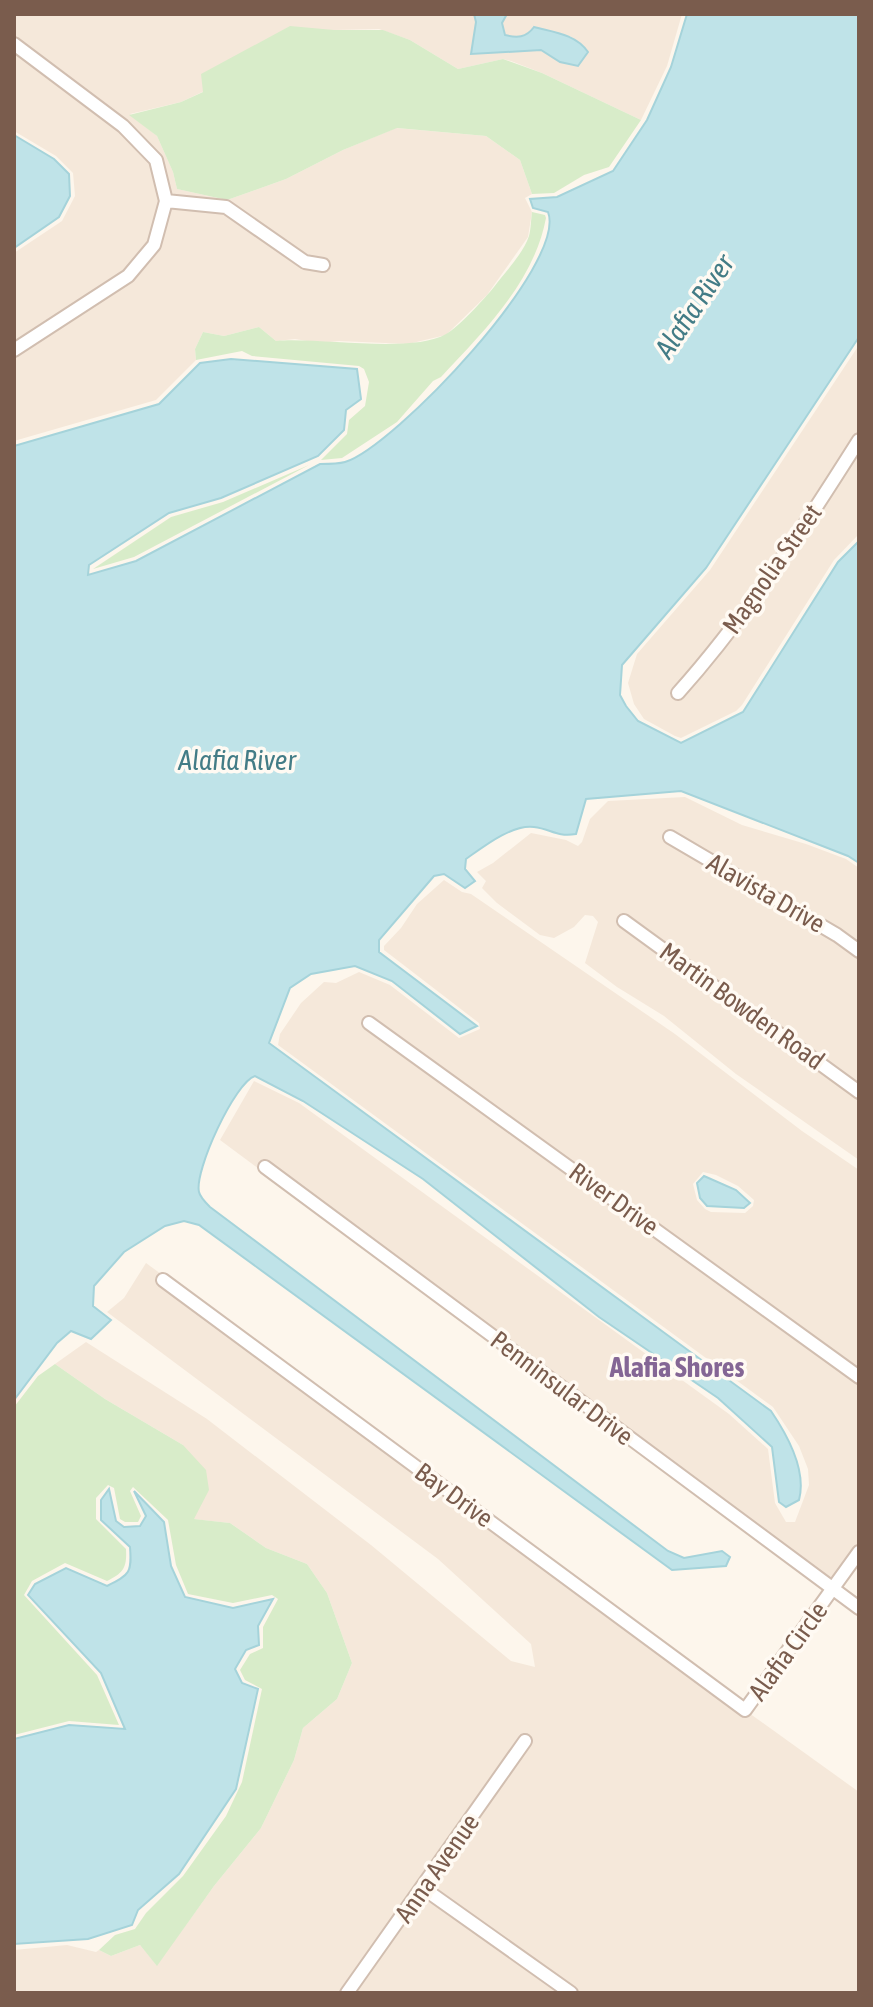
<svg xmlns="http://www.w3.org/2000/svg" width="873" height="2007" font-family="'Asap Condensed',sans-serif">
<rect width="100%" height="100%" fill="#fdf6ec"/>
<path fill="#f5e8da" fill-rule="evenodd" d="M14,14H474L476,22L471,54L541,50L560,62L588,53L584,46L570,36L529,34L517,38L504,35L502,23L507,14H682L667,66L641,120L542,73L511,61L503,59L458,69L410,40L379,29L334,30L181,102L130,114L157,136L173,172L177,189L227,200L286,179L343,150L396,128L486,136L520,160L532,194L525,198L532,212L528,237L487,295L446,335L408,344L339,341L319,343L295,339L276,341L259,327L224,336L203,332L195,349L196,360L156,400L14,441V356L132,280L170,206L224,212L305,267L327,271L328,261L307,257L228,203L170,196L162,160L14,38Z
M14,50L119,129L152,162L160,200L149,243L125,272L14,344V253L62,221L75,196L73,173L56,156L14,131Z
M859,345V430L813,504L705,655L671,693L680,700L714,661L822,510L859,450V534L834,560L742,705L736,711L681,738L675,736L644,719L634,704L628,683L637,654L710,570Z
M685,797L742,825L806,844L846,859L859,868V945L840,931L669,831L664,839L834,939L859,957V1086L623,914L617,921L859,1098V1160L736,1074L664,1016L617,987L585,963L598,922L593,916L585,915L574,927L554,938L540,935L497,903L482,888L486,881L477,872L493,863L531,833L566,840L578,846L582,842L590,819L608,801Z
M444,880L462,892L471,894L675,1034L802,1131L859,1170V1371L368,1016L362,1023L859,1384V1543L831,1581L264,1160L258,1168L336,1226L220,1140L254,1081L299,1103L729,1414L768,1449L775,1503L786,1522H795L809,1485L808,1469L799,1446L773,1407L278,1045L280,1034L301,1003L324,982L336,983L359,972L390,985L459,1038L480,1029L479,1023L384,950V946L401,928L417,904ZM703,1172L716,1175L738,1186L754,1200L753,1206L745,1213L711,1212L705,1209L697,1200L693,1184Z
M146,1263L161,1274L156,1281L737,1711L746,1717L749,1713L859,1792V1993H579L430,1887L532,1741L524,1734L340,1993H14V1950L67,1945L96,1952L99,1950L111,1956L140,1945L157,1965L214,1886L261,1828L294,1760L303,1728L337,1699L352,1663L327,1593L307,1564L266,1548L230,1523L193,1519L183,1445L105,1399L55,1364L86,1342L207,1419L371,1545L511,1661L535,1667L531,1644L438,1559L107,1312L124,1298Z
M425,1895L563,1993H353Z"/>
<path fill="#d8ecc9" d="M290,26L334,30H383L410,40L458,69L503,59L542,73L641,120L609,167L584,175L554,193L532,194L520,160L486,136L397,128L343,150L286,179L227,200L177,189L173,172L157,136L129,115L181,102L203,92L201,74Z
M532,212L545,215L546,218C534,282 484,331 441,377L433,381L397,422L342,458L321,460L347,434L349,420L365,406L369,382L364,369L359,366L252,356L242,351L196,360L195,349L203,332L224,336L259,327L276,341C318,337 412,354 446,334C459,327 485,298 494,287C505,272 523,254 529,236C531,229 531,219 532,212Z
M309,465L134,557L93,569L171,517L223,502Z
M55,1364L105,1399L183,1445L206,1470L209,1490L194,1519L230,1523L266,1548L307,1564L327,1593L352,1663L337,1699L303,1728L294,1760L261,1828L214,1886L157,1966L140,1945L111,1956L99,1950L115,1935L135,1929L146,1913L183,1876L226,1816L242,1782L262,1689L245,1680L240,1670L250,1654L263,1648V1627L278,1599L272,1595L233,1603L188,1594L176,1565L168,1520L133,1487L130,1491L141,1516L138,1522H125L120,1519L114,1488L108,1485L96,1498V1519L126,1549C127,1567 124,1573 107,1581L65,1563L32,1581L24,1595L97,1675L119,1725L69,1721L14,1735V1407L38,1376Z"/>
<path fill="#bfe3e8" stroke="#a5d3da" stroke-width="2" d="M474,14H507L502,23L505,35C517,38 526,38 534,27C553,32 576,34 588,52L578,66L560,62L541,50L471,54L476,22Z
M687,14H859V337L706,568L622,665L620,695L626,706L638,721L681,743L743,712L838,562L859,541V863L848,856L681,791L586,799L576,834C556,837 551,829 534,827C512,824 483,847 466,859L465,869L475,881L465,888L444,874L434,876L379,940V952L477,1026L460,1034L392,981L355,966L311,974L290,988L269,1043L771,1411C788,1436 807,1470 799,1500L786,1507L779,1502L772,1447L718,1398L599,1317L423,1179L303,1101L255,1076C235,1082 194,1171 199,1192C200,1197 206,1203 210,1207L668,1551L684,1558L722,1551L730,1557L726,1566L672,1570L199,1225L184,1221L165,1226L124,1252L94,1286L93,1306L111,1320L91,1339L71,1331L57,1343L14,1400V446L159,404L200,363L231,359L357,369L361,399L346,410L344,430L318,456L221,498L169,513L89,565L88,575L136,561L320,464C328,464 338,464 345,462C394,447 568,264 548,212L533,208L530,199L557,197L613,171L647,120L671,67Z
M14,135L54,159L69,174L70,196L59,217L14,248Z
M704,1176L736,1190L750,1203L744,1208L707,1206L700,1198L697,1183Z
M109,1489L116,1521L124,1527L140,1526L146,1516L134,1491L164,1522L171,1566L185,1597L233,1608L273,1599L258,1626L259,1645L246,1650L235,1669L242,1683L258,1689L236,1789L179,1874L138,1910L132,1925L88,1939L14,1944V1739L69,1725L125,1729L101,1673L28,1595L35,1584L66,1568L107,1586C130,1575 132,1572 130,1547L101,1520V1500Z"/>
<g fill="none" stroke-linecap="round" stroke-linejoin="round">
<g stroke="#d1beb0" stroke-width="16">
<path id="minor" d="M14,44L123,126L156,160L166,201L154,245L128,276L14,350
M166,201L226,207L305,262L323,265
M678,693C747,616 804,527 859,440
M670,837L837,935L859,951
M624,921L859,1092
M369,1023L859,1377
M265,1167L859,1608
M163,1280L745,1710L859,1552
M423,1888L571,1993
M347,1993L525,1741"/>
</g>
<use href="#minor" stroke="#fff" stroke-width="12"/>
</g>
<g text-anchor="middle" stroke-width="7" stroke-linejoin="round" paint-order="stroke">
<g font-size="26" fill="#7a5c4d" stroke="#fffaf3">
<text transform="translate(772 569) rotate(-55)" y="9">Magnolia Street</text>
<text transform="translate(766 893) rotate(30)" y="9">Alavista Drive</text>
<text transform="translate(742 1006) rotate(36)" y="9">Martin Bowden Road</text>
<text transform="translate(614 1199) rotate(36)" y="9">River Drive</text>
<text transform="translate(562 1388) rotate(37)" y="9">Penninsular Drive</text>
<text transform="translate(454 1495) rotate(36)" y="9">Bay Drive</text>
<text transform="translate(788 1651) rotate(-54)" y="9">Alafia Circle</text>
<text transform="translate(437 1868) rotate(-55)" y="9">Anna Avenue</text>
</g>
<g font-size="28" font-style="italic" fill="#437c86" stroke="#fffaf3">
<text transform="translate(694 306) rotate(-56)" y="10">Alafia River</text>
<text x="237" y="770">Alafia River</text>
</g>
<g font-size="28" font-weight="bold" fill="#846695" stroke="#fffaf3">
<text x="677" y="1377">Alafia Shores</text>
</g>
</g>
<rect width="873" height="2007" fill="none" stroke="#7a5c4d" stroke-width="32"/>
</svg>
